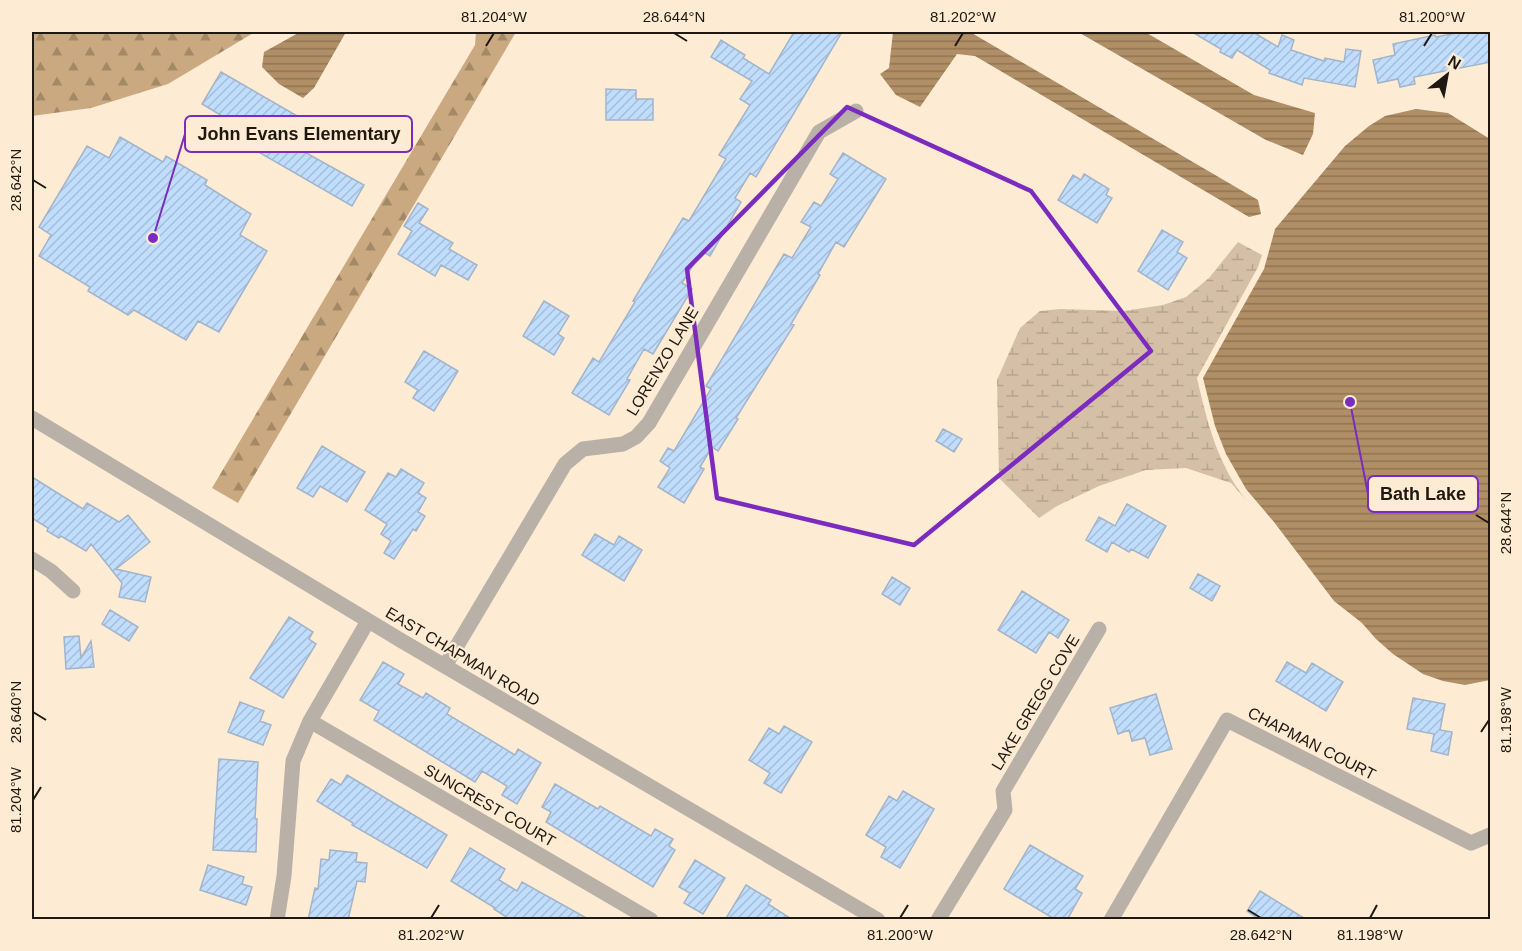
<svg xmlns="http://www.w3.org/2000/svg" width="1522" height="951" font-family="Arial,sans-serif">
<defs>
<pattern id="forest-firs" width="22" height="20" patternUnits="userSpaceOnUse" patternTransform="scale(1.5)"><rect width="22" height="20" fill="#cba980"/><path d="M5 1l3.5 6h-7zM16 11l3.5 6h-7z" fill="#a48967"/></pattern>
<pattern id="wetland-marsh" width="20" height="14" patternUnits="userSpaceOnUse" patternTransform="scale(1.5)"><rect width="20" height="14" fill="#d5c0a7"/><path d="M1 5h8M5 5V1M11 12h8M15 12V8" fill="none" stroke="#b6a48f"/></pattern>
<pattern id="water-rules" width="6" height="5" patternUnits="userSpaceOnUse" patternTransform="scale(1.5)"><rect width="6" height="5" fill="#b08f66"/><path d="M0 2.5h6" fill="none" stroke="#8f7453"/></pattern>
<pattern id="building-hatch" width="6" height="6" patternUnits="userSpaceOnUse" patternTransform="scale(1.5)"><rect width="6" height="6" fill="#c0ddfd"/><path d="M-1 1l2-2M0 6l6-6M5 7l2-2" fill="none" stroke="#a5bdd8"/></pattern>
</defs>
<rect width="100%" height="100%" fill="#feebd4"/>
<path fill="url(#forest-firs)" d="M32,32H255L168,84L91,108L32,116Z
M476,32H516L238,503L212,488L475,45Z"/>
<path fill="url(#wetland-marsh)" d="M1238,242L1262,255L1258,267L1197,378C1207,422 1218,466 1247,501L1231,483L1186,468L1146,470L1099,486L1057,506L1039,518L999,478L997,380L1020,328L1040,311L1060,309L1124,311L1163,305L1186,297L1209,278Z"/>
<path fill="url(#water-rules)" d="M300,32H346L314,88L303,98L279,84L262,67L264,52Z
M893,32H970L1258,200L1261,214L1249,217L975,56L957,54L920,107L896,95L880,74L889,68Z
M1078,32H1145L1254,95L1315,113L1313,134L1303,155L1266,140Z
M1416,109L1448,113L1490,139V680L1465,685L1443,681L1423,674L1393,654L1376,639L1362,623L1334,601L1274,522L1246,489L1226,454L1215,426L1203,378L1264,269L1275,229L1345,146L1369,126L1385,116Z"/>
<path fill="url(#building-hatch)" stroke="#a2b4c9" stroke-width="1.5" d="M794,32H842L756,177L750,173L735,198L741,202L710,256L702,251L682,283L692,289L653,354L644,349L627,379L630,380L609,415L572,393L593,358L599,362L635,302L633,301L683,218L689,221L726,159L719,155L750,105L740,99L752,81L711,57L721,40L745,55L743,58L769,74Z
M1192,32H1253L1278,47L1282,35L1294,40L1291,50L1324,61L1325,58L1344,62L1346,49L1361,51L1355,87L1304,78L1302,85L1269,73L1270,70L1237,50L1232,58L1220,52L1221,49Z
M1462,32H1491V62L1414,77L1415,84L1400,87L1398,79L1378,83L1373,60L1395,55L1393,44L1435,35L1436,37Z
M221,72L313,125L299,149L364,185L352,206L248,146L254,135L202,104Z
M606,89L636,90V99H653V120H606Z
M120,137L163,162L166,156L207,180L205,185L251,214L240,235L267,251L219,332L198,321L186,340L134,310L128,315L88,291L90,287L39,256L51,235L39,227L87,146L109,158Z
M843,153L886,179L844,247L836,242L818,274L820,275L791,324L794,325L736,418L738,419L718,451L712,447L700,467L704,469L684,503L658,487L670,468L660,461L668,448L674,451L711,389L706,386L784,254L792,258L811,227L801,222L814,202L821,206L838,179L830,174Z
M1084,174L1109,189L1106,195L1112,198L1097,223L1058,200L1073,175L1081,180Z
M418,203L428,209L419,223L453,243L449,249L477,265L468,280L441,265L435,276L398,254L412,231L404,226Z
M1162,230L1183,242L1177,252L1187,258L1168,290L1138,271Z
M544,301L569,316L558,334L564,338L554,355L523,336Z
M424,351L458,371L434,411L413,398L418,390L405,382Z
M943,429L962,439L954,452L936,441Z
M322,446L365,472L347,502L320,486L313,497L297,488Z
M401,469L424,483L418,493L426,498L418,512L425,516L416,531L413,529L394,559L384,553L391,541L381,534L387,524L365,510L388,473L396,477Z
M32,477L83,509L87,503L119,522L128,515L150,542L116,569L151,577L145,602L119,597L122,583L91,544L86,551L61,536L59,538L47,531L48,528L32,518Z
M1127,504L1166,526L1148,558L1131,549L1129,552L1112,542L1107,552L1086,540L1099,517L1115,526Z
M595,534L614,545L619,536L642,550L624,581L582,555Z
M1198,574L1220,586L1212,601L1190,588Z
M892,577L910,588L900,605L882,594Z
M1022,591L1069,620L1058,638L1049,632L1036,653L998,630Z
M110,610L138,627L129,641L102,624Z
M289,617L313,632L309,639L316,644L283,698L250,678Z
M79,636L81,658L91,641L94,667L66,669L64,637Z
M383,662L404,674L398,684L423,698L426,693L450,708L447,714L515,755L518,749L541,763L517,804L502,795L507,786L482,771L475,782L374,720L379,711L360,700Z
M1287,662L1306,673L1312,663L1343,682L1326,711L1276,681Z
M1156,694L1172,749L1150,755L1145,738L1132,741L1129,730L1118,734L1110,708Z
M1413,698L1445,704L1440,730L1452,732L1448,755L1431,751L1434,734L1407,729Z
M240,702L264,711L260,721L271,725L263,745L228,732Z
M784,726L812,742L781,793L764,783L770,773L749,760L769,728L779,734Z
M219,759L258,762L255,819H257L256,852L213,850Z
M347,775L447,835L427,868L352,825L353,823L317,801L331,779L341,785Z
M555,784L598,809L600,806L651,836L655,829L673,839L669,846L675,850L653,887L546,822L551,812L542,807Z
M903,791L934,809L900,868L881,857L886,847L866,835L889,796L897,801Z
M1030,845L1083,876L1075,889L1082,893L1067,920H1056L1004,889Z
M470,848L505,869L499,880L517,891L522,882L590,920H511L494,909L495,908L451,881Z
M330,850L357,853L356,862L367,863L365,882L357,881L348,920H308L315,888L318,889L321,859L329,860Z
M695,860L725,878L703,914L684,903L690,893L679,887Z
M208,865L244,877L242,884L252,887L246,905L200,890Z
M746,885L771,900L768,904L793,920H725Z
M1260,891L1307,920H1260L1247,911Z"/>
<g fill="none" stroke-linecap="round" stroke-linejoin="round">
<path stroke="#b9b1a7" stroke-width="15" d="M32,418L402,641L878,920
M32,559L51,571L73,591
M445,666L565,464L583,449L623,444L636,437L649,423L819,132L856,111
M310,721L651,920
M277,920L284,876L293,761L310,721L368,621
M938,920L1005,810L1003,791L1099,629
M1111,920L1227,720L1471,843L1490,835"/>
</g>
<path fill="none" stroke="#7b2cbf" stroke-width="4.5" stroke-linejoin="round" d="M847,107L1031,191L1151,351L914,545L717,498L687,269Z"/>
<path fill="none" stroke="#1f1810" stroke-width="2" d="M674,33L687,41M486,46L494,33M955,46L963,33M1424,46L1432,33M33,180L46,188M1476,515L1489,523M33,712L46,720M1481,732L1489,720M33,800L41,787M1248,910L1261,918M431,918L439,905M900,918L908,905M1370,918L1377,905"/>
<g text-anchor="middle" stroke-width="4.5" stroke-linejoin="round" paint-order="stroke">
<g font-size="16" fill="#1f1810" stroke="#feebd4">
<text transform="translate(662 361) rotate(-59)" y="6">LORENZO LANE</text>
<text transform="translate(463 656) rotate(31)" y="6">EAST CHAPMAN ROAD</text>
<text transform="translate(1035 702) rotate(-59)" y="6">LAKE GREGG COVE</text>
<text transform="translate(1312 743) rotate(27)" y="6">CHAPMAN COURT</text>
<text transform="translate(490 805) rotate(30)" y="6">SUNCREST COURT</text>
</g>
</g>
<path fill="none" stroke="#7b2cbf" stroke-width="2" d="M153 238L185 134M1350 402L1368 494"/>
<g fill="#7b2cbf" stroke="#feebd4" stroke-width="2">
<circle cx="153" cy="238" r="6"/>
<circle cx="1350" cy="402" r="6"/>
</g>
<g fill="#feebd4" stroke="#7b2cbf" stroke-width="2">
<rect x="185" y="116" width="227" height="36" rx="6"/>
<rect x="1368" y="476" width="110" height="36" rx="6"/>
</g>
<g font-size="18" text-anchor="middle" font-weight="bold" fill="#1f1810">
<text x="299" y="140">John Evans Elementary</text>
<text x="1423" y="500">Bath Lake</text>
</g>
<rect width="1522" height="951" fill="none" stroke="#feebd4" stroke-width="66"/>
<g transform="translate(1447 75) rotate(31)" stroke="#feebd4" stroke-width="4.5" paint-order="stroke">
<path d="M0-4.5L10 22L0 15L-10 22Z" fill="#1f1810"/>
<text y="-9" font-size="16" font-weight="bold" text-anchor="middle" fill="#1f1810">N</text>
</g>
<rect x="33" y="33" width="1456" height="885" fill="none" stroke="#1f1810" stroke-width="2"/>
<g font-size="15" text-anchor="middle" fill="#1f1810">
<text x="494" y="22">81.204°W</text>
<text x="674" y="22">28.644°N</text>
<text x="963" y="22">81.202°W</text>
<text x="1432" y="22">81.200°W</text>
<text transform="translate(16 180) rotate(-90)" y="5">28.642°N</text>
<text transform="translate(1506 523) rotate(-90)" y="5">28.644°N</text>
<text transform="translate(16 712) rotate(-90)" y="5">28.640°N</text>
<text transform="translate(1506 720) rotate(-90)" y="5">81.198°W</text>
<text transform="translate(16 800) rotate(-90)" y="5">81.204°W</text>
<text x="431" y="940">81.202°W</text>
<text x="900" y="940">81.200°W</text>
<text x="1261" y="940">28.642°N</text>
<text x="1370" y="940">81.198°W</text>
</g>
</svg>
